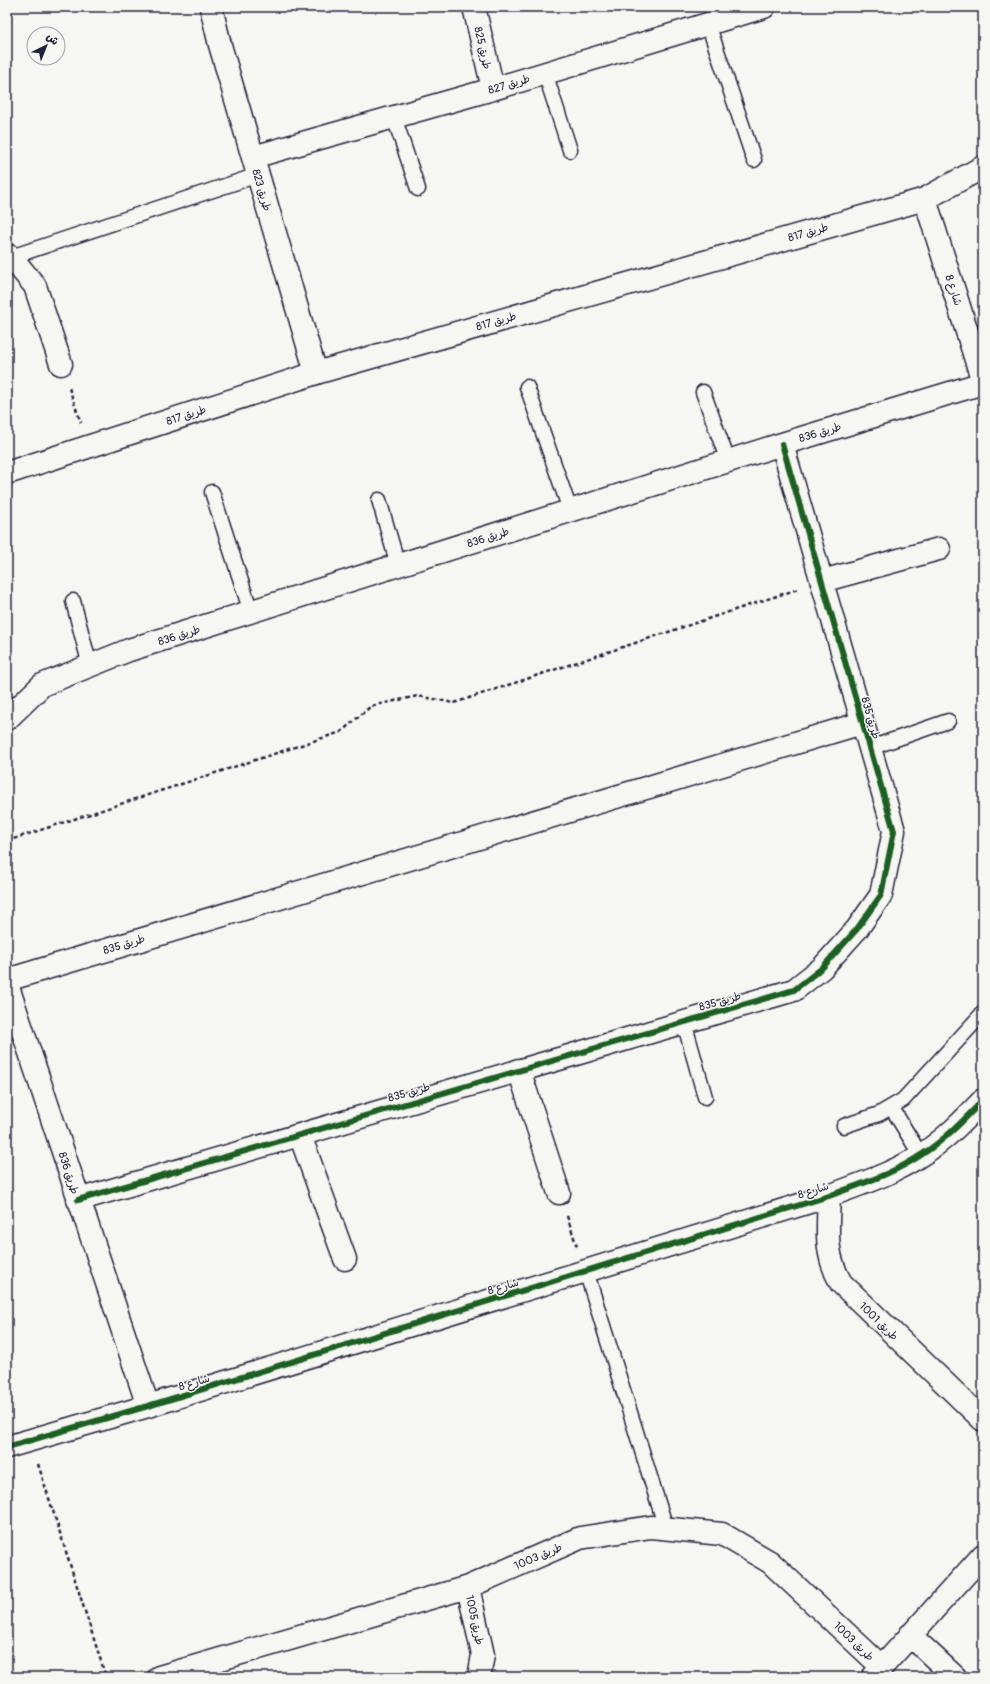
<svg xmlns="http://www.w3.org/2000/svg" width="990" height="1684" font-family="Pangolin,'Playpen Sans Arabic',sans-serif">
<rect width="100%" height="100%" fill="#f6f6f2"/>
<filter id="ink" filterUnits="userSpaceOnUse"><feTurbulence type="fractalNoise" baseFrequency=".025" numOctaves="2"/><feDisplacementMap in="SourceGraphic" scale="8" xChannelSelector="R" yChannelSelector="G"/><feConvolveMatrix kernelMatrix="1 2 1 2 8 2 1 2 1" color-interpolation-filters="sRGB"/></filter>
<g filter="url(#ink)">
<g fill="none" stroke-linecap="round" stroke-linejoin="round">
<g stroke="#22223b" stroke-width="17">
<path id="lane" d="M708,24L754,160
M545,73L570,150
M394,117L418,189
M11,257L258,175
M527,387L570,510
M703,392L728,461
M212,492L251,612
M379,500L398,565
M73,601L90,666
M870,748L948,721
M684,1022L705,1097
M892,1108L921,1156
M844,1126L879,1114L903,1100L983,1013
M586,1271L666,1528"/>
</g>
<g stroke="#22223b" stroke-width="25">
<path id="street" d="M211,7L220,45L316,373
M474,7L493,89
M253,157L493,89L764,7
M925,199L983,382
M7,255L11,257L35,286L61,364
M822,581L939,549
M7,719L42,685L129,650L782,444L983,383
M7,980L862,723
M7,984L148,1406
M519,1070L559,1193
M300,1135L345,1259
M829,1196C828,1230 824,1253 841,1283L983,1420
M78,1200L794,990L822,968L857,929L881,895L894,831L782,444
M7,1447L148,1406L829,1196C860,1184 893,1174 921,1155C945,1140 964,1120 983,1100
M468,1587L483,1655L479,1677
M910,1635L955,1677
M159,1677L468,1587L580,1538L651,1527L722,1534L770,1562L882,1667
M873,1677L983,1555"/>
</g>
<g stroke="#22223b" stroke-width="25">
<path id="secondary" d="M7,473L316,373L925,199L983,167"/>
</g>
<path stroke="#22223b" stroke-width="2.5" stroke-dasharray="4 3" stroke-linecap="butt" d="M69,388L81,423
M7,841L341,732L371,706L418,696L454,703L798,589
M567,1216L577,1247
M38,1464L106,1677"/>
<use href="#lane" stroke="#f6f6f2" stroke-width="14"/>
<use href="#street" stroke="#f6f6f2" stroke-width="22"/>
<use href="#secondary" stroke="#f6f6f2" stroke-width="22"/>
<g stroke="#f6f6f2" stroke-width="8">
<path id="cycleway" d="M78,1200L794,990L822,968L857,929L881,895L894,831L782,444
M7,1447L148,1406L829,1196C860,1184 893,1174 921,1155C945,1140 964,1120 983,1100"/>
</g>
<use href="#cycleway" stroke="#1b5e20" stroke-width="6"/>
</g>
</g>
<g text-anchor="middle" stroke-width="3" stroke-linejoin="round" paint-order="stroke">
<g font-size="11" fill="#22223b" stroke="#f6f6f2">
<text transform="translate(483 48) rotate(77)" y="4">طريق 825</text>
<text transform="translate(509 84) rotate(-17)" y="4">طريق 827</text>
<text transform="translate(262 190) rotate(74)" y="4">طريق 823</text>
<text transform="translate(808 232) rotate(-16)" y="4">طريق 817</text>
<text transform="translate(954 290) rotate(72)" y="4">شارع 8</text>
<text transform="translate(496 321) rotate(-16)" y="4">طريق 817</text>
<text transform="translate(186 415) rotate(-18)" y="4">طريق 817</text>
<text transform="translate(820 432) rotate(-17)" y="4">طريق 836</text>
<text transform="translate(488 537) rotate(-18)" y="4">طريق 836</text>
<text transform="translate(179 635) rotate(-18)" y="4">طريق 836</text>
<text transform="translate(871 718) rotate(74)" y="4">طريق 835</text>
<text transform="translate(124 944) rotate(-17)" y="4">طريق 835</text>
<text transform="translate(720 1001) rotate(-16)" y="4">طريق 835</text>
<text transform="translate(409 1092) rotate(-16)" y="4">طريق 835</text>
<text transform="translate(69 1173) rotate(72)" y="4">طريق 836</text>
<text transform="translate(813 1190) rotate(-18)" y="4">شارع 8</text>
<text transform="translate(503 1286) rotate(-17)" y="4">شارع 8</text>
<text transform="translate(879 1321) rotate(44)" y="4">طريق 1001</text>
<text transform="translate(194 1382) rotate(-17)" y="4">شارع 8</text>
<text transform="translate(538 1556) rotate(-23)" y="4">طريق 1003</text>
<text transform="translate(475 1620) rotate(78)" y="4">طريق 1005</text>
<text transform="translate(854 1641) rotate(44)" y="4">طريق 1003</text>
</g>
</g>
<rect width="990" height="1684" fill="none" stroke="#f6f6f2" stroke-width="24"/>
<rect x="12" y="12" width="966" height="1660" fill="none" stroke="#22223b" stroke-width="1.5" filter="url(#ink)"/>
<g transform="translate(46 46) rotate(43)"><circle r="19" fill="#f6f6f2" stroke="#a1a1a9"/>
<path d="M0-3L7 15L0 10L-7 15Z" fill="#22223b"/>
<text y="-6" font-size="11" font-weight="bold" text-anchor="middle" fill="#22223b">ش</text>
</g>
</svg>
